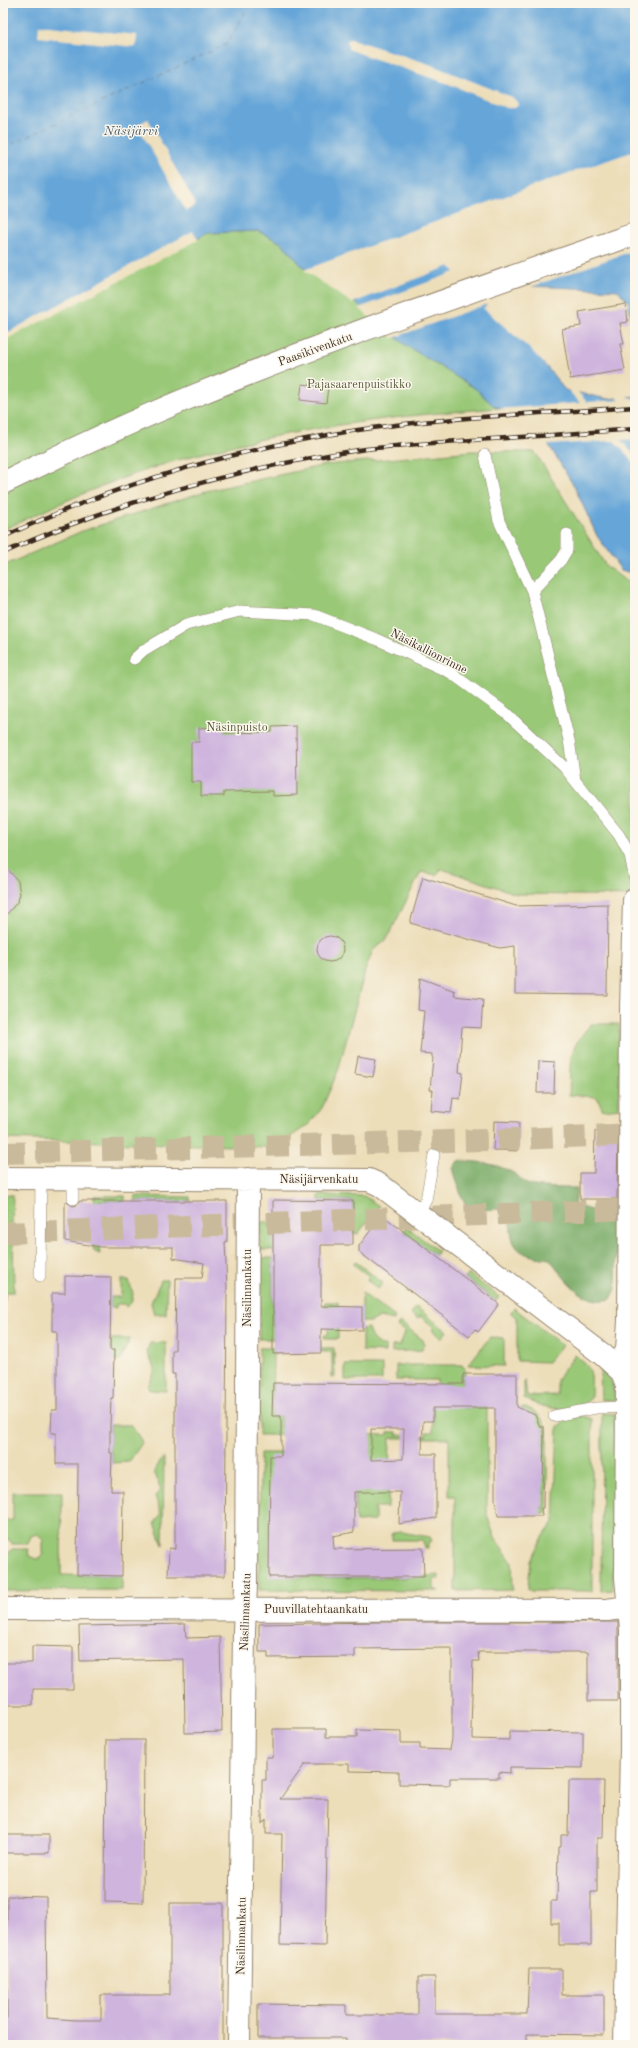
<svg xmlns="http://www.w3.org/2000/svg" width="638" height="2048" font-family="'Old Standard TT',serif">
<rect width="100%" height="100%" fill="#fbf7ec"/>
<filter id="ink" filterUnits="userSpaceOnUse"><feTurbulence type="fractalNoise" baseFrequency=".025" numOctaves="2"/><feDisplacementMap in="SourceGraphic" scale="8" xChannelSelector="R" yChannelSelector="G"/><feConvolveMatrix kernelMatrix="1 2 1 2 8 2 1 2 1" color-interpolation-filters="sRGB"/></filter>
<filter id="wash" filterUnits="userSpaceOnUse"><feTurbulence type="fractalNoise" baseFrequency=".012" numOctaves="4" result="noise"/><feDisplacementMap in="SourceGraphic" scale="16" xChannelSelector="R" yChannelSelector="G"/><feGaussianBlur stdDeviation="0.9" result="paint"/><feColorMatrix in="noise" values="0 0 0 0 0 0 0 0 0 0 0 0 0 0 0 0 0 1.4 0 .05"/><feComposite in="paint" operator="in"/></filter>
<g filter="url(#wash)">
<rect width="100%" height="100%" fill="#eddeba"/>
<path fill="#99c877" stroke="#6a794a" d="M258,231L282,243L302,266L356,303L404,344L476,389L493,405L500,408C374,417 245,434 126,477C84,492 43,511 3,530V339L208,233Z
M472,451L535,452L606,566L635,588V896L517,894L442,869L436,875L421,872L388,937L384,942L373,950L365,971L338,1071L322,1108L309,1124L289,1138L266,1147L3,1139V566L82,531L206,491L325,465Z
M591,1024H619V1108L603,1110L597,1097L569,1095C571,1059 566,1052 591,1024Z
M3,1195H13L12,1225H3Z
M319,1195L364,1196L379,1206L358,1234L353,1233V1201L319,1200Z
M94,1196H125V1201H98V1241L100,1254L95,1252L93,1249Z
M135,1196L190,1197V1201H135Z
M262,1222H273V1226L271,1227L275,1250H261L260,1248V1224Z
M407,1227L438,1251L435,1255L403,1231Z
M11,1228L13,1231L14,1292H5V1300H3V1229Z
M260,1258H283L273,1265V1327L281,1339H259Z
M355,1261L383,1283L378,1289L367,1280L369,1276L353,1264Z
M469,1274L499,1297L496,1301L465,1278Z
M121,1280H129L133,1294L131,1303L126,1307L125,1304H116V1308L110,1307L111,1297H121Z
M161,1280H167L166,1314H154L151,1303Z
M362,1293L395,1317L393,1320L380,1317L371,1322H362Z
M325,1302H338V1339H324V1335H328V1318L325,1317Z
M416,1307L447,1331L442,1338L432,1330L434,1327L420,1316L418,1319L411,1314Z
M514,1308L562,1345L548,1362L517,1361V1318L511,1313Z
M400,1322L423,1340L424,1343L422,1350L392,1352V1346H400L405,1332L397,1326Z
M368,1328C370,1338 375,1344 385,1346V1352L362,1351V1329Z
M490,1337L504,1338V1366L468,1365Z
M110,1339H130L120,1361H114L110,1350Z
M150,1343H166V1391L150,1390L148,1387L155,1370L147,1352Z
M259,1348H334L335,1377H332V1352L281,1351V1354H273L272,1416H281V1428C317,1428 352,1435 388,1435V1432H397V1435L426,1436V1432H433V1407H436L437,1380H396V1365H462L465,1369V1374H463V1408H487V1515L495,1538L512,1562L513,1590L455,1591V1496H449V1438H390L388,1507H375V1521L356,1522L354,1492L325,1435H259Z
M575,1355C595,1370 591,1374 591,1398C576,1415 541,1409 524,1398V1381H525L527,1396L557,1395V1379Z
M345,1365H382V1380H345Z
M600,1367L612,1382L615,1400H601Z
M522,1407C535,1408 544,1419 547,1430V1506L546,1512L542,1516L541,1507H544L541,1505L542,1495L544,1493H542V1482L544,1480L542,1479V1457L544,1458V1455H542L544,1443L542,1442V1432H544V1430L539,1428L537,1420L535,1421L528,1414V1412L522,1413Z
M602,1413L615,1414L613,1590L601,1591Z
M583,1416L592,1419V1591H531L528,1589V1585L531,1561L543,1537L554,1522L558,1426L570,1418Z
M110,1425H131L141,1440L142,1443L129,1462L112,1463V1453H110Z
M260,1453H291L270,1577L400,1578L439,1575V1579H434V1589L439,1591L259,1590Z
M163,1458H164L163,1545L155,1523L161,1514L155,1496L161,1490L154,1471Z
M13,1492H62L61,1575L122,1576V1590L3,1591V1555H7L12,1549H28L29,1556L36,1559L40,1558L43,1554V1540L38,1534L31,1536L28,1544H12L10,1540L3,1538V1521L13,1520Z
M401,1532L430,1537L432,1541L428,1542V1548H424L423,1540H392V1533Z"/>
<path fill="#7aac68" stroke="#5a6b43" d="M458,1161C478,1161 502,1164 518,1176C521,1178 524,1183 527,1184C536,1188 566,1188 577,1188L574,1205L591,1210H614L616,1217L617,1241L616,1289L611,1299C583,1307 564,1278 550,1259C523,1256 509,1251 511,1221L498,1209L479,1210L467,1207L461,1195L453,1168Z"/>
<path fill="#65a5d8" stroke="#50687b" d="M3,3H635V328H633L628,302L618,290L528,286L497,290L480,300L504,323L525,339L565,390L608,399L635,396V574L621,570L597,536L575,488L536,424L493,405L476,389L404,344L356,303L302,266L282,243L258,231L208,233L3,339Z"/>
<path fill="#eddeba" d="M39,25L137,35L136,47L38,37Z
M351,39L426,63L512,97L519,104L515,108H507L449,84L364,55L348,49L347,40Z
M148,119L196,205L186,211L137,125Z
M635,151V250L528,288L498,292L483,300L487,304L393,338L359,308L455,272L450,266L352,303L304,270L563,175Z
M193,231L198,240L3,341V335Z
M488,305L505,322L526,338L557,377L531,350L483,308Z
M567,389L576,390L587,402L620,400L614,396L623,395L635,399V439L621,440L635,456V463L614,441L548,445L535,426L496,409L580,403Z"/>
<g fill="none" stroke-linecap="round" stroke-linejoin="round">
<path stroke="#4c5b68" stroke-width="1" stroke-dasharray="5 4" stroke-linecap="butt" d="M3,148L227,44L250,3"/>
</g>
<g id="blocks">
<path fill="#cfb5de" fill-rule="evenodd" d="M626,304L628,322L620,323L624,344H620L625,370L570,379L562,329L581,326L579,312Z
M302,384L328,387L326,403L300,400Z
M296,726L297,795L273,796V791L224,792V796H201V782H191V742H199V728L224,727V733L272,732V727Z
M3,864L18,881L20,894L18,901L3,919Z
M423,877L516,906L608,904L607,995L515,994V946L500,948L410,923Z
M317 949a13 13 0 1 1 26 0a13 13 0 1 1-26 0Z
M420,978L455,991L454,996L483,999L481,1028L462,1027L459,1072L463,1073L460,1099L453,1098L451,1113L431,1111L433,1090H430L433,1058L432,1057V1054L420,1053L424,1011L418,1010Z
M358,1056L376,1059L373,1077L355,1074Z
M538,1061L555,1062L554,1093H537Z
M494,1121L519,1122L518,1151L493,1150Z
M595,1131L618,1132L617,1199H580V1173H594Z
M273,1200L353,1201V1245H321V1306L362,1307V1330L321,1329V1353L273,1354Z
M65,1201L73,1206L77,1205L80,1201H227V1242H225L227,1288L225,1576H168L169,1548L175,1549V1374H172V1350H175L176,1278H202L204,1263L173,1258V1247H100L65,1241Z
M386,1218L499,1304L478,1332L475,1329L469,1336L359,1252V1246L376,1223L380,1226Z
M65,1276L111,1277L110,1350H114L113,1398H111L110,1425V1453H112L111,1491H123L122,1576L77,1575L78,1464H56V1433H51L52,1410H57V1331H52V1293H65Z
M463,1374H517V1407L535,1415L540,1427H544L543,1508H541L542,1516H498L495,1500V1408H433V1421H423L422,1454H436V1518L399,1524L400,1492H354V1532L333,1536L334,1549L423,1548L424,1577H269L270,1456H281V1416H272L273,1383L463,1384ZM371,1429H404L403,1459L371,1460Z
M378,1622H618V1701H588V1652H478L479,1661H473L471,1730H473V1739L509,1740V1731L583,1732V1768L510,1767V1773L499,1772V1778H450V1785L399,1784V1772L349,1771V1764H305L280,1799H328L325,1946L280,1945L282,1834H266V1819L262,1824V1780H266V1757H273V1729H326V1737H357V1730L401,1731V1743H420V1749L450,1750L452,1739V1648L355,1649V1657L268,1658V1652H259V1624Z
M185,1624L186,1638L220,1637L222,1732L185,1733L184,1659L80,1661L79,1626Z
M32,1646L73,1647V1689H33V1705H3V1663H32Z
M106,1740H144L143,1903L105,1902Z
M569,1781H604L603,1838H597V1892H591V1945H559V1923H551V1901H557L558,1847H561V1835H568Z
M3,1835H49V1853H3Z
M7,1896L46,1897L47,2018L76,2020H101V1995H170V1903H223V2045H3V2018H7Z
M529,1969H562V1995H604V2035L527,2034V2045H346V2038H258V2004L346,2005V2015H418V1977H435V2014H527Z"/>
</g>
</g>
<g filter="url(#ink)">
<use href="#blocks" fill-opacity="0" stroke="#94846c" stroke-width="1"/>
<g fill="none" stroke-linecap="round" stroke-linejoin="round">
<path stroke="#c9ba9b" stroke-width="22" stroke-dasharray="22 11" stroke-linecap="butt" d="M3,1153L521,1139L635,1134
M3,1233L635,1209"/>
<g stroke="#94846c" stroke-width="12">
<path id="lane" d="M485,455L499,521L532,591L569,740L575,780
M532,591L561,560L567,550V534
M134,659L144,650L186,625L240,611L314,615L376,639L451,673L506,713L564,767L619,835L630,855L635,880
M73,1199V1178
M418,1214L426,1200L434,1155
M40,1276L41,1178
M554,1416L596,1408L627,1407"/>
</g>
<g stroke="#94846c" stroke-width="24">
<path id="street" d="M3,483C66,452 130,422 196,395C340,336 488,285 635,234
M3,1178L369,1180L380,1185L602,1354L622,1372L627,1385L626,1578L631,1630V1749L625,2045
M619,1369L627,1349L629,1321L631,1007L634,900
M3,1609L607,1610L635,1606
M239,2045L244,1631L246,1585L248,1179"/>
</g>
<use href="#lane" stroke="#fff" stroke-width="11"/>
<use href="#street" stroke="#fff" stroke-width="22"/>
<g stroke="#3b2a1e" stroke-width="4.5">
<path id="rail" d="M3,537C116,484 235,449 358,430C450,416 543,414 635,407
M3,553C117,501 235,469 359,450C396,445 435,443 472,440C527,437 581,433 635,429"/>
</g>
<use href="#rail" stroke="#fbf7ec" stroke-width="3" stroke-dasharray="9" stroke-linecap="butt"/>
</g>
</g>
<g text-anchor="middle" stroke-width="3" stroke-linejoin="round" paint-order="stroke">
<g font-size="12" fill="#3b2a1e" stroke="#fbf7ec">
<text transform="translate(315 349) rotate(-20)" y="4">Paasikivenkatu</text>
<text transform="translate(429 651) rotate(27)" y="4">Näsikallionrinne</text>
<text x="319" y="1183">Näsijärvenkatu</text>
<text transform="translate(247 1288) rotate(-90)" y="4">Näsilinnankatu</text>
<text x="316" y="1613">Puuvillatehtaankatu</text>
<text transform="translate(245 1612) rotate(-88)" y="4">Näsilinnankatu</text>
<text transform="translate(241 1936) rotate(-89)" y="4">Näsilinnankatu</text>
</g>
<g font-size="12" fill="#575939" stroke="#fbf7ec">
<text x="359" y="388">Pajasaarenpuistikko</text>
<text x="237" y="731">Näsinpuisto</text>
</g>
<g font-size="13" font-style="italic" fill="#4c5b68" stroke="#fbf7ec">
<text x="131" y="135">Näsijärvi</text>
</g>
</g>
<rect width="638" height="2048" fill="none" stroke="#fbf7ec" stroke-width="16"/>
</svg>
